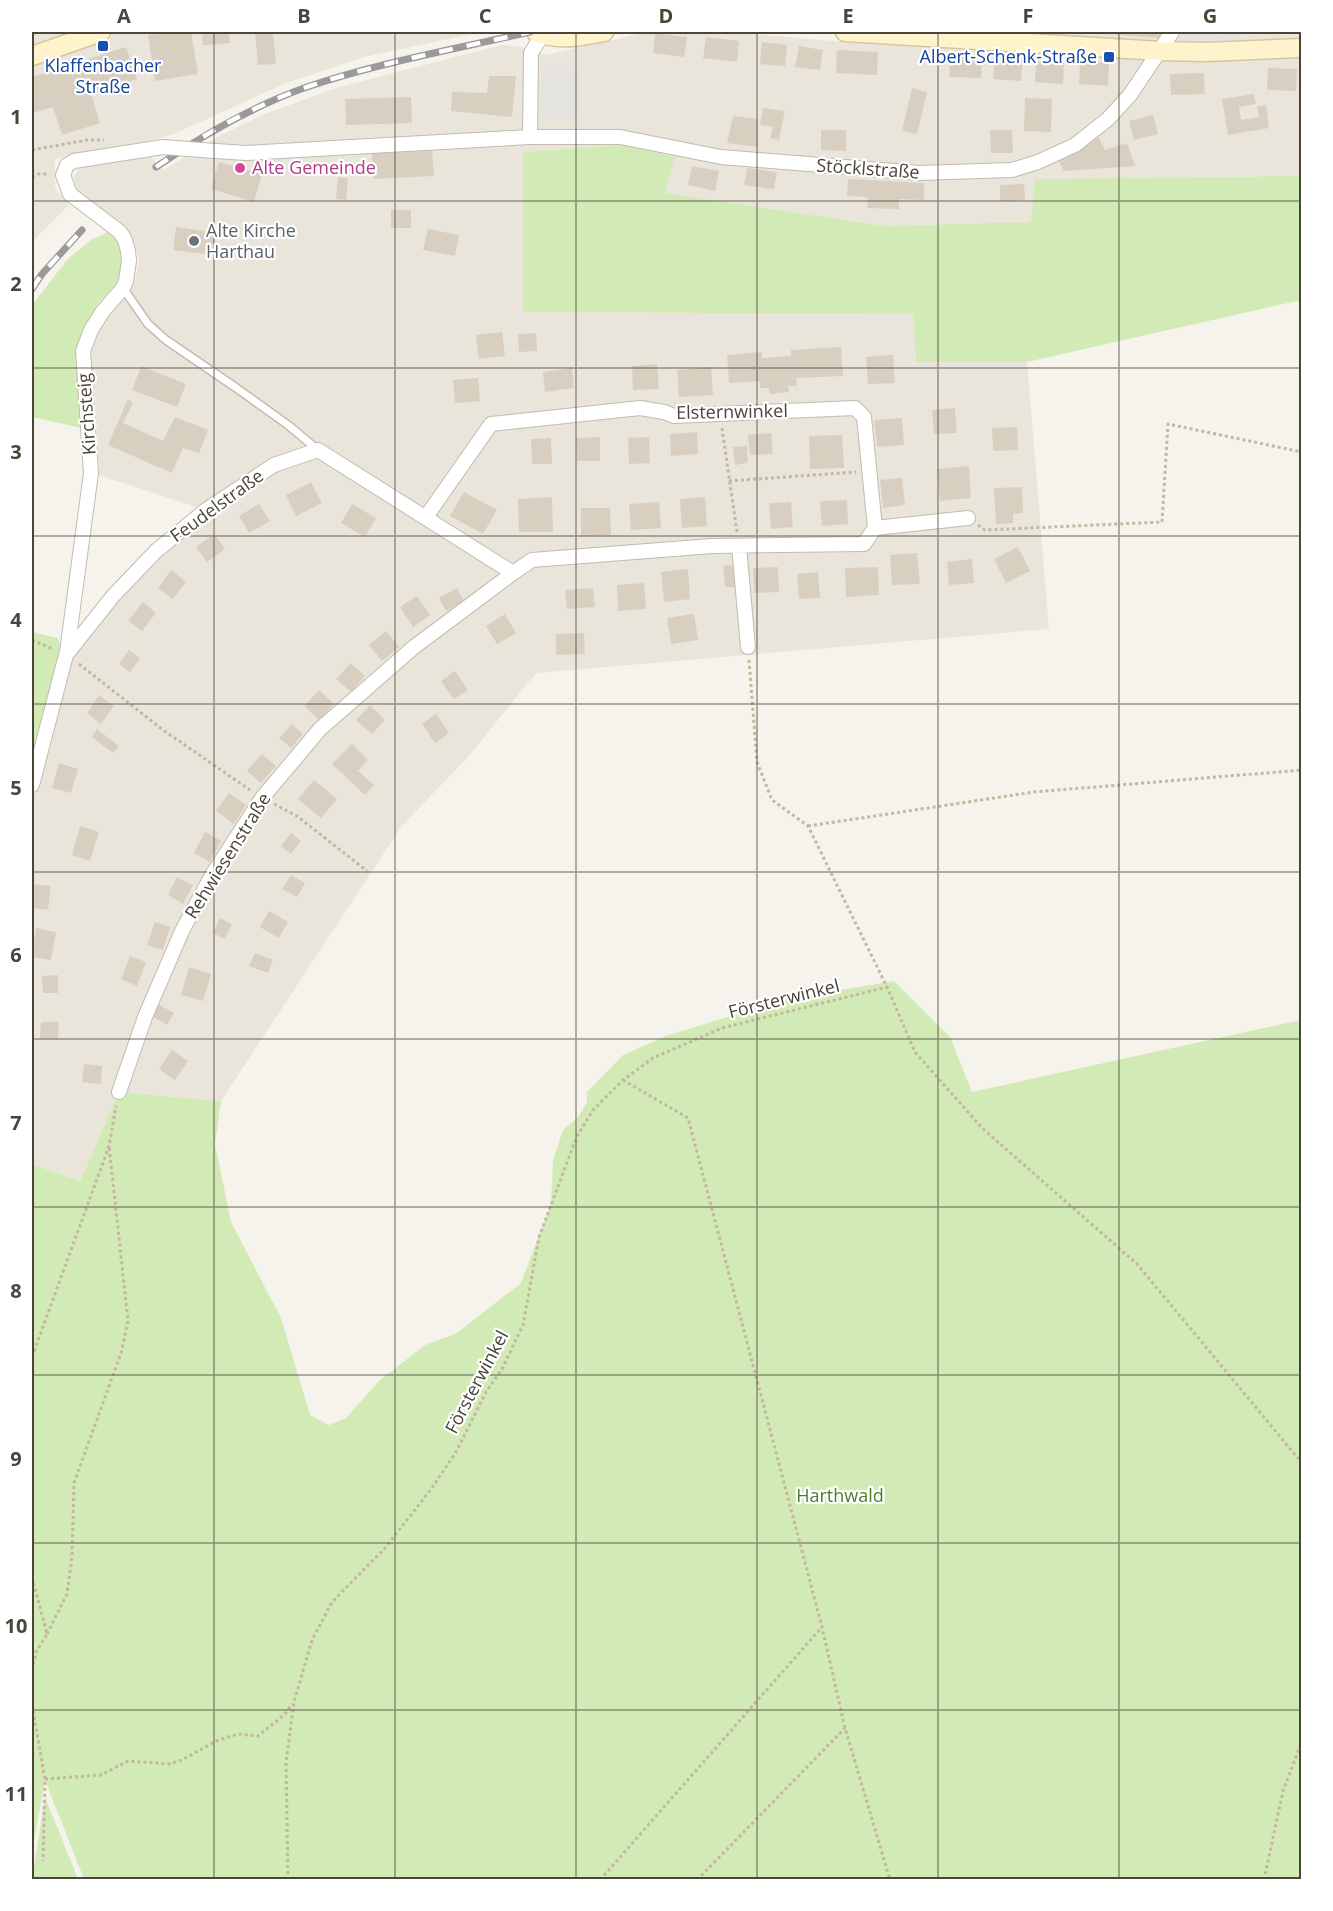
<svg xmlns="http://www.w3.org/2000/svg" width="1333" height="1911" font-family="'Open Sans',sans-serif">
<rect width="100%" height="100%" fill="#f6f3ec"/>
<path fill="#eae5da" d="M32,32H481L364,57L286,83L174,134L135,145L76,153L55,159V188L69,205L32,242Z
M648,32H730L876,45L878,32H1301V176L1035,179L1032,222L885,226L665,193L674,157L621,145L523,152V312L913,314L916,362H1027L1049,629L536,673L468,757L401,827L221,1101L119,1092L80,1181L32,1164V785L66,655L113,596L205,510L99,475L95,397L91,389L90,358L93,343L100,327L117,306L136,277L139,260L135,245L124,227L83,197L75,185L74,176L78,169L86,164L137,156L151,157L164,170L217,137L265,114L336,88L502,45L522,47L546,55Z"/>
<path fill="#d2eab5" d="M621,145L675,157L665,193L885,226L1031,222L1035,179L1301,176V300L1027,362H916L913,314L523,312V152Z
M108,232L118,242L123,254V266L116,284L99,302L88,321L80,346L82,428L32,417V305L67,260L91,240Z
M32,632L57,638L66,655L32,785Z
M894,981L950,1037L972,1092L1301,1020V1879H84L45,1780L32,1852V1164L80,1181L119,1092L221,1101L215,1144L231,1222L281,1318L310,1415L329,1425L346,1418L380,1380L425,1345L457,1333L521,1283L551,1204L553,1160L563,1130L578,1117L587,1102V1092L623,1055L666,1036L782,1000Z
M45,1797L78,1879H32Z"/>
<path fill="#e5e3e0" d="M1183,32H1240V38L1179,41Z
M543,65L581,67L578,121L540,118Z"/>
<path fill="#d8cfc1" d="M172,32H191L198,74L155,81L148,35Z
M202,32H229L230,43L203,45Z
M255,32H273L276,64L258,65Z
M1109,32H1162L1159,38L1109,34Z
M655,33L687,37L684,57L653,53Z
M706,37L739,41L737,62L703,58Z
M762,42L787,45L785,66L760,64Z
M799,46L823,50L820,70L795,67Z
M126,47L137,79L91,94L100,123L62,135L53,107L32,113V77Z
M837,50L878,52L877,75L836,73Z
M950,54L982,55L981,78L949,77Z
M995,56L1023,58L1021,81L993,79Z
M1036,60L1064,62L1063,84L1035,82Z
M1080,62L1109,63L1108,86L1079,84Z
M1268,68L1297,69L1296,91L1267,90Z
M1204,73L1205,94L1171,95L1170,74Z
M489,76H516L512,117L451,111L452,92L487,93Z
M912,88L927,92L917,134L902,131Z
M1254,94L1256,104L1239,107L1241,120L1259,117L1257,107L1266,105L1269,128L1228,135L1222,99Z
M411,97L412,123L346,125L345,99Z
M1025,98L1052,99L1051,132L1024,131Z
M763,108L785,111L779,140L770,138L773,127L760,125Z
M1153,115L1158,134L1134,140L1129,121Z
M733,116L758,119V147L727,143Z
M821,130H846V151L821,150Z
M990,130H1012L1013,153H991Z
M1098,136L1105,150L1127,143L1135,166L1064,171L1058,160L1081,148Z
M432,151L434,176L373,179L372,153Z
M219,162L262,174L254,202L211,189Z
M692,166L719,171L715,191L688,185Z
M747,168L777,172L774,189L744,185Z
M338,177L348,178L346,200L336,199Z
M848,179L924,183V200L899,199V209L867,208L868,197L847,196Z
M1024,184L1025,200L1000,201V185Z
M391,210H411V228H391Z
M176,227L215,233L212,255L173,250Z
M428,229L459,235L455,256L423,250Z
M502,332L505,356L479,359L476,335Z
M536,333L537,351L519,352L518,334Z
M841,347L843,376L796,378L797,386H788L789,392L770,394L769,388H760V381L729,383L727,355L762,352V358L791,356V350Z
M893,355L895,383L868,384L866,357Z
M657,364L659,389L633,390L632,366Z
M141,366L186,384L177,407L132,390Z
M711,367L713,395L679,397L677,370Z
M572,368L574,388L545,392L543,372Z
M478,378L480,401L455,403L453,380Z
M128,399L133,403L123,423L163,441L175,417L208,430L199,453L183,448L172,473L108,445Z
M955,408L957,433L934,434L932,410Z
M902,418L904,445L877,447L874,420Z
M1017,427L1018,450L993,451L992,428Z
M697,432L698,454L671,456L670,434Z
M771,433L773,454L750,455L748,435Z
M842,435L844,468L810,469L809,436Z
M600,437V461H577L576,438Z
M649,437L650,463L629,464L628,438Z
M551,438L552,464H532L531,439Z
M747,446L748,463L735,465L733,447Z
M969,466L971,498L940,501L937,469Z
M902,478L905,505L883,508L880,480Z
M311,482L322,503L296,516L286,495Z
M1022,487L1023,513L1013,514V523L996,524L994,488Z
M464,492L497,510L483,534L450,516Z
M552,497L553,532H519L518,499Z
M705,497L707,526L682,528L680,499Z
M847,500L848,524L822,526L820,501Z
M659,502L661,528L631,530L629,504Z
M791,502L793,527L771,529L769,503Z
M259,504L270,521L249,533L239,516Z
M352,504L376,518L365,537L341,523Z
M581,508H610L611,535L581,536Z
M214,534L225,549L207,562L196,547Z
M1018,547L1030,571L1006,583L994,559Z
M917,553L920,584L892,585L890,555Z
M972,559L974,583L949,585L947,562Z
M734,565L736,587H725L723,566Z
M778,567L779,592L754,593L753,568Z
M878,567L879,595L846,597L845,568Z
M688,569L690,599L664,602L661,572Z
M171,570L186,582L173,599L158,588Z
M818,572L820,598L799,599L797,574Z
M644,583L646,609L618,611L617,585Z
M457,588L464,601L446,611L439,598Z
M593,588L595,607L567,609L565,590Z
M417,596L430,615L413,627L400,607Z
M143,602L156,613L142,631L128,621Z
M505,614L516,633L497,644L486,626Z
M694,614L698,640L671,644L667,618Z
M386,631L399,647L382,661L369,645Z
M584,633L585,654L556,655V634Z
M129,650L140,658L130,672L119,664Z
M351,663L365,676L351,692L336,679Z
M455,671L468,690L454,699L441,681Z
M319,690L334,704L319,720L304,706Z
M99,695L114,706L101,724L87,713Z
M370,705L385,720L372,734L356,720Z
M436,714L449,733L435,743L422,724Z
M292,724L303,734L291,748L279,738Z
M97,729L119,746L113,753L92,737Z
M352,744L368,760L358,771L374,785L365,795L332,764Z
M262,754L276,766L261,783L247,771Z
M59,763L78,769L71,793L52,788Z
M314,780L337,799L321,818L298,799Z
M229,793L246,805L234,824L216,811Z
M80,826L99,832L90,861L72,855Z
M205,832L221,841L210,862L194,853Z
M291,833L301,841L291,854L281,846Z
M291,875L305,883L297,897L282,889Z
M177,877L193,885L183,904L168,895Z
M33,884L51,886L48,910L32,908Z
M269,911L288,922L279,938L260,927Z
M220,918L232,924L225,939L213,933Z
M155,922L170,927L163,950L147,945Z
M36,928L56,932L51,960L32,957Z
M255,953L273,960L268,973L249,966Z
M130,956L146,962L137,986L121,979Z
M189,967L211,974L203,1001L181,995Z
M58,975V993H43L42,976Z
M156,1003L174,1013L167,1025L150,1015Z
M41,1022H59L58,1039L40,1038Z
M172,1050L188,1061L175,1080L159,1069Z
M84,1064L102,1066L101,1084L82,1082Z"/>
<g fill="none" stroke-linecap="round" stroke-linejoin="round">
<g stroke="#c2bbae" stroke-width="10">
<path id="lane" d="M123,288L148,324L166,340L235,387L288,425L318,450"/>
</g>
<g stroke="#c2bbae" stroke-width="16">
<path id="street" d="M530,137L531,53L543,34
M201,150L246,153L530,137H620L721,157L919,173L1012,170L1038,162L1075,145L1108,119L1130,95L1172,32
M875,528L968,518
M739,546L748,647
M67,652L91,473L83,351L91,330L103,311L123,288L126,281L129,261L128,251L125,240L120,232L70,194L63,175L67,165L74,161L163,147
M32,785L66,655L113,596L156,551L206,510L274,465L318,450L513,573
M119,1092L145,1017L182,931L212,875L262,798L320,729L414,647L513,573L532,560L712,546L864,544L875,528L864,417L855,408L674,416L664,412L640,408L491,424L426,517"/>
</g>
<g stroke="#d6c79b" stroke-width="21">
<path id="secondary" d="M536,32C559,41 580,37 604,32
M845,32L1161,51L1206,52L1302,48
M32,56L101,32"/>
</g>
<path stroke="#c4b79f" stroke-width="3" stroke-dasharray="3 3" stroke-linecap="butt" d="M32,150L87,140H104
M32,177L38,174H49
M722,428L737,532
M729,481L856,472
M978,525L985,530L1162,522L1168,424L1302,452
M32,640L53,649
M749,660L757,762L772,800L808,826L887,987L915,1052L982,1128L1137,1264L1302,1463
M79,664L163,730L250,790
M274,804L297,816L367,871
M808,826L1034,792L1302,770
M623,1080L688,1118L822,1627L845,1728L890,1880
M32,1357L109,1146L116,1106
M32,1577L47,1634L36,1652L32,1670
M47,1634L67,1594L72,1557L74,1483L121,1353L128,1321L109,1146
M32,1705L45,1779L43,1861
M45,1779L101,1775L128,1761L169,1764L182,1760L216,1741L238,1734L258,1736L285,1714L292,1704
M288,1880L286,1763L294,1702L312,1640L332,1602L385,1548L432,1488L456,1452L486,1392L502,1369L523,1325L539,1237L577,1136L593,1110L623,1080L653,1058L722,1028L887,987
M600,1880L821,1628
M697,1880L845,1728
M1264,1880L1283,1791L1302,1741"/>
<use href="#lane" stroke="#fff" stroke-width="7"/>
<use href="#street" stroke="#fff" stroke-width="14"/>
<use href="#secondary" stroke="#fff3cd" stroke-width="18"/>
<g stroke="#9a9a9a" stroke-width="7">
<path id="rail" d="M156,167C203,135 251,107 304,88C377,63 455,49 530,32
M32,289L42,274L82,230"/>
</g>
<use href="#rail" stroke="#fff" stroke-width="4.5" stroke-dasharray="14" stroke-linecap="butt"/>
<g stroke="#c2bbae" stroke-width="16" stroke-linecap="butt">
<path id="street-bridge" d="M163,147L201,150"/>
</g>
<use href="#street-bridge" stroke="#fff" stroke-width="14"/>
</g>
<path fill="none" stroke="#4b4439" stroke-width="1.5" stroke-opacity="0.55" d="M214,32V1880M395,32V1880M576,32V1880M757,32V1880M938,32V1880M1119,32V1880M32,201H1302M32,368H1302M32,536H1302M32,704H1302M32,872H1302M32,1039H1302M32,1207H1302M32,1375H1302M32,1543H1302M32,1710H1302"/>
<g fill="#1a4fb4" stroke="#fff" stroke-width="2">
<rect x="97" y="40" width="12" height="12" rx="3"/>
<rect x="1103" y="51" width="12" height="12" rx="3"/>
</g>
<circle fill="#d1479c" stroke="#fff" stroke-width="2" cx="240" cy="168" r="6"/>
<circle fill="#6b7280" stroke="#fff" stroke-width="2" cx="194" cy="241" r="6"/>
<g text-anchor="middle" stroke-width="4.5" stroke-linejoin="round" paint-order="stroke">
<g font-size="18" fill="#164399" stroke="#fff" text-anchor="end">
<text x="1097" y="63">Albert-Schenk-Straße</text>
<text x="103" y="72" text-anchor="middle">Klaffenbacher<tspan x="103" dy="21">Straße</tspan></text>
</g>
<g font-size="18" fill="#b23c85" stroke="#fff" text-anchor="start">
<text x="252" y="174">Alte Gemeinde</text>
</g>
<g font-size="18" fill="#4b4439" stroke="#fff">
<text transform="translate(868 169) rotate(4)" y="6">Stöcklstraße</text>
<text transform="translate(732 412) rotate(-1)" y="6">Elsternwinkel</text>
<text transform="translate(87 414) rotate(-94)" y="6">Kirchsteig</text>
<text transform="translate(217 506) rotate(-36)" y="6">Feudelstraße</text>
<text transform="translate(228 856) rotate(-58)" y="6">Rehwiesenstraße</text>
<text transform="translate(784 999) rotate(-14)" y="6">Försterwinkel</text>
<text transform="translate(477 1382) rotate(-62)" y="6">Försterwinkel</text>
</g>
<g font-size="18" fill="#5b616d" stroke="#fff" text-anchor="start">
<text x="206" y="237">Alte Kirche<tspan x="206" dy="21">Harthau</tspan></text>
</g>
<g font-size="18" fill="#4a7f2a" stroke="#fff">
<text x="840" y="1502">Harthwald</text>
</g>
</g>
<rect width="1333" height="1911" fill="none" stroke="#ffffff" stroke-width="66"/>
<rect x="33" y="33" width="1267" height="1845" fill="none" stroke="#4b4439" stroke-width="2"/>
<g font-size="20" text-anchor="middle" font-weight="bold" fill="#4b4439">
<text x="124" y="23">A</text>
<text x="304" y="23">B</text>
<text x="485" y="23">C</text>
<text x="666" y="23">D</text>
<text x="848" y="23">E</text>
<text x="1028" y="23">F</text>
<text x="1210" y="23">G</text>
<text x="16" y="124">1</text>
<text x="16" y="291">2</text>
<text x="16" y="459">3</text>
<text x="16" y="627">4</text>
<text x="16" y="795">5</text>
<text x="16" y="962">6</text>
<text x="16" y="1130">7</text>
<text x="16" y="1298">8</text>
<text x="16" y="1466">9</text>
<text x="16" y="1633">10</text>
<text x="16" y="1801">11</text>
</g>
</svg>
